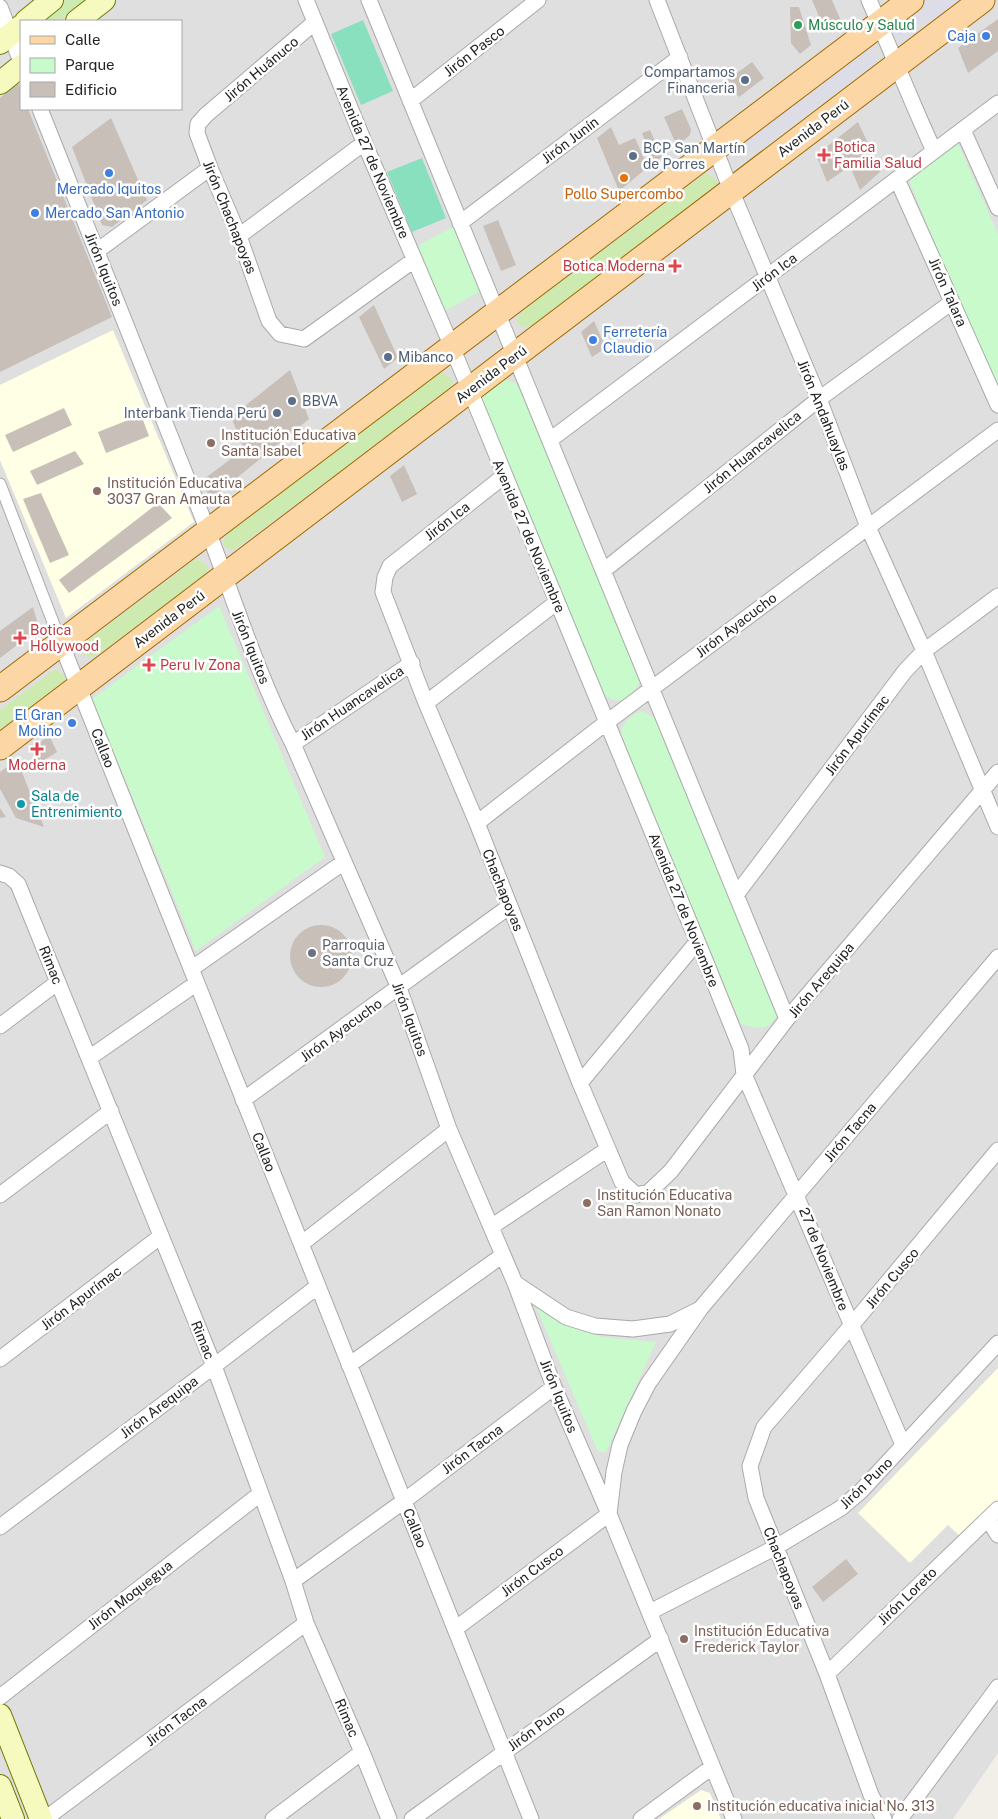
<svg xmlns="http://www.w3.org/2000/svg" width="998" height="1819" font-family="'Public Sans',sans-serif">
<rect width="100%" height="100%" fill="#f2efe9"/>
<path fill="#e0dfdf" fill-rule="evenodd" d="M0,0H998V1753L953,1819H0ZM21,21H181V109H21Z"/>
<path fill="#ffffe5" d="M113,330L194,522L66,618L0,460V385Z
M998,1368V1501L962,1538L948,1525L910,1563L858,1513Z
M701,1790L710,1793L721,1819H659Z"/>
<path fill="#cdebb0" d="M64,0H87L59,21H38Z
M706,173L715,179L718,183L715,190L531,326L525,327L517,324V319L522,311Z
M441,372L451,378L453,382L450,389L237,548L232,550L224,547L223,542L228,533Z
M196,559L206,564L208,569L205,575L96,656L90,657L82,654L81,649L87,641Z
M55,669L64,675L66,680L63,686L0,733V710Z"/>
<path fill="#c8facc" d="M957,141L998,234V396L908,178Z
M456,225L482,290L443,312L414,248Z
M504,379L519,385L639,672L640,681L629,700C614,702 609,700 598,689L482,406C481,391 490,382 504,379Z
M219,606L325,857L196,951L92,699Z
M641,711L653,717L662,724L776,1003L777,1016L769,1026L756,1028L741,1024L619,739C622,725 627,717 641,711Z
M534,1302L565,1325L602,1337L656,1342L606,1452H598Z"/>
<path fill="#88e0be" d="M363,20L393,91L361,105L331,34Z
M422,158L446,218L412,232L387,172Z"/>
<path fill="#dddde8" d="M927,0H960L933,21L929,16L916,26L919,31L906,40L898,41L892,33L893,27L907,15L910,19L923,10L920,5Z
M866,48L875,51L877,56L876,63L748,155L743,158H736L732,155L730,149Z"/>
<path fill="#c7bfb8" d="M812,0H832L841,21L826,33Z
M790,7H799L811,45L800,54L791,43Z
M998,19V51L968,73L958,48Z
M752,62L764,78L739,97L726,81Z
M18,83L21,91V109H28L112,317L0,372V98Z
M682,109L691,129L690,135L677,146L664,117Z
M111,118L147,200L112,227L102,225L72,147Z
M858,122L881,171L860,190L850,166L827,182L816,155Z
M611,127L619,145L635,138L648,167L619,191L597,138Z
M650,130L662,157L654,163L642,133Z
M498,220L516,265L501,271L483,226Z
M374,305L398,358L384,369L359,317Z
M594,321L606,348L592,357L581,332Z
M290,370L309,419L216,495L208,493L200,482L244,449L231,417Z
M64,408L72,425L13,452L5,435Z
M141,415L149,436L106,453L98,432Z
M75,451L84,464L37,485L30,471Z
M404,465L417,494L402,502L390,476Z
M41,493L69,555L50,563L23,499Z
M158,503L172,518L69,593L59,580Z
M33,607L38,624L37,630L0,658V631Z
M49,735L57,752L38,764L32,749Z
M17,760L44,827L16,818L0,789V772Z
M0,808L6,817L0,818Z
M290 956a31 31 0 1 1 62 0a31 31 0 1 1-62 0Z
M846,1559L858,1574L823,1602L812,1587Z"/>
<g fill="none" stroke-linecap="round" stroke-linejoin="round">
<g stroke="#a9a9a9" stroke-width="13">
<path id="pedestrian" d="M0,484L61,643"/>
</g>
<g stroke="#a9a9a9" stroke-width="17">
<path id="minor" d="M306,0L367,149L452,347L703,955L741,1049L744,1074L903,1445
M369,0L787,1019
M657,0L731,190L819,399L868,527L924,651L998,827
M869,0C891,50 911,101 934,151
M0,7L21,62
M315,22L206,115L198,124L197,133L210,168L239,236L269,321L280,334L304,339L414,260
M410,101L538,0
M40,109L208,531C235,602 258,676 293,744L399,988L449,1129L515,1283L554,1387L609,1514L734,1819
M963,130L998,208
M897,179L998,405
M460,223L680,57
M239,236L364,143
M97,251L210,168
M550,440L998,103
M504,476L390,566L385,577L383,592L426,703L477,823L580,1083L622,1182L636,1195L649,1192L671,1171L787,1019L998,772
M603,571L819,399L952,302
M61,643L531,1819
M426,703L557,602
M293,744L412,663
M477,823L607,722L998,430
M0,873L9,876L18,884L214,1366L293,1581L306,1623L362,1752L389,1819
M736,895L905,671L924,651L998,596
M191,969L344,862
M0,1026L58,982
M89,1058L197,983
M580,1083L697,942
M243,1100L510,906
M0,1195L111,1111
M491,1227L608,1149
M301,1244L449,1129
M515,1283L566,1317L595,1326L633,1329L670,1324L698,1310
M0,1359L161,1236
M349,1365L503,1255
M988,1519L998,1535
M0,1527L214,1366L318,1286
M293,1581L404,1501L554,1387
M650,1612L776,1547L841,1508L861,1491L998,1343
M455,1629L609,1514L614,1472L620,1445L634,1411L648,1384L701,1308L998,957
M827,1674L998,1509
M0,1697L260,1494
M45,1819L306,1623
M273,1819L362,1752
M412,1819L661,1639
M641,1819L712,1767
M884,1819L871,1795L827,1674L756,1498L750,1466L764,1427L851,1326L998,1150
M900,1819L998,1687"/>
</g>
<g stroke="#707d05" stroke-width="24">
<path id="secondary" d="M26,21L52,0
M77,21L104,0
M0,43L21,26
M0,83L21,66
M0,1715L41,1819
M0,1786L13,1819"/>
</g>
<g stroke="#a06b00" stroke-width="27">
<path id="primary" d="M0,689L911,0
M0,747L982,0"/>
</g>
<use href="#pedestrian" stroke="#fff" stroke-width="11"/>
<use href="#minor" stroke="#fff" stroke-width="15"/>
<use href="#secondary" stroke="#f7fabf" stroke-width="22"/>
<use href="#primary" stroke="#fcd6a4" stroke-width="25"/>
</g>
<circle fill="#2e9e5b" stroke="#fff" stroke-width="2" cx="798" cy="25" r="5"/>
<g fill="#3f7fe0" stroke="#fff" stroke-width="2">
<circle cx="986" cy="36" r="5"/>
<circle cx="109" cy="173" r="5"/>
<circle cx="35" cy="213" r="5"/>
<circle cx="593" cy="340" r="5"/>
<circle cx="72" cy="723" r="5"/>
</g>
<g fill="#5c6f8a" stroke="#fff" stroke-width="2">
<circle cx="745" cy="80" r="5"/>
<circle cx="633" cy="156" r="5"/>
<circle cx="388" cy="357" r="5"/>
<circle cx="292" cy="401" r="5"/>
<circle cx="277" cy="413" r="5"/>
</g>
<g fill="#e0444e" stroke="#fff" stroke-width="2">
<path d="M821.5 147.5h5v5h5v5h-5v5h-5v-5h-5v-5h5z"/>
<path d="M672.5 258.5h5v5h5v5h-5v5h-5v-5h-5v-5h5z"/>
<path d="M17.5 630.5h5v5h5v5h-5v5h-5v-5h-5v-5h5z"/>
<path d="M146.5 657.5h5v5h5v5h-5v5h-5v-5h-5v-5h5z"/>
<path d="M34.5 741.5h5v5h5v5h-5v5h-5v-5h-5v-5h5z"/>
</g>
<circle fill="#e8710a" stroke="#fff" stroke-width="2" cx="624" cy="178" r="5"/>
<g fill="#8d6e63" stroke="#fff" stroke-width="2">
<circle cx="211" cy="443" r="5"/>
<circle cx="97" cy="491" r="5"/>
<circle cx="587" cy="1203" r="5"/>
<circle cx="684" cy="1639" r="5"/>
<circle cx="697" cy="1806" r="5"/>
</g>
<circle fill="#0f9aa8" stroke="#fff" stroke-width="2" cx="21" cy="804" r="5"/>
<circle fill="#6b7280" stroke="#fff" stroke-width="2" cx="312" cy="953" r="5"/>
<g text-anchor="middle" stroke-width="5" stroke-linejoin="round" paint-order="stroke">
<g font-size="14" fill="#27864d" stroke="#fff" text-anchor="start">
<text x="808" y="30">Músculo y Salud</text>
</g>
<g font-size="14" fill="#366cbe" stroke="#fff" text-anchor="end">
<text x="976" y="41">Caja</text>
<text x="109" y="194" text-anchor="middle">Mercado Iquitos</text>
<text x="45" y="218" text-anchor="start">Mercado San Antonio</text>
<text x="603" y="337" text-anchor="start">Ferretería<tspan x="603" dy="16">Claudio</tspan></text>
<text x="62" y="720">El Gran<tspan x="62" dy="16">Molino</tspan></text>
</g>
<g font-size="14" fill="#222" stroke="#fff">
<text transform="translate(474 51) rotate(-38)" y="5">Jirón Pasco</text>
<text transform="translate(261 69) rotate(-40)" y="5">Jirón Huánuco</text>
<text transform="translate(813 128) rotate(-37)" y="5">Avenida Perú</text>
<text transform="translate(570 140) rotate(-37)" y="5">Jirón Junín</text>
<text transform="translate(373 162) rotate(67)" y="5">Avenida 27 de Noviembre</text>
<text transform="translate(230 217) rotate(68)" y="5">Jirón Chachapoyas</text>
<text transform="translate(104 269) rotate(68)" y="5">Jirón Iquitos</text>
<text transform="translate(774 272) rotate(-37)" y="5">Jirón Ica</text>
<text transform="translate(948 292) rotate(66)" y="5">Jirón Talara</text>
<text transform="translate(491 374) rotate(-37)" y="5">Avenida Perú</text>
<text transform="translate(824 415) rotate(68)" y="5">Jirón Andahuaylas</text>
<text transform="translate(752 452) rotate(-39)" y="5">Jirón Huancavelica</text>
<text transform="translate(447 521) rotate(-38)" y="5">Jirón Ica</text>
<text transform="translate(529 536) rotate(67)" y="5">Avenida 27 de Noviembre</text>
<text transform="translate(169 619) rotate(-37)" y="5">Avenida Perú</text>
<text transform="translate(736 625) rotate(-37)" y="5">Jirón Ayacucho</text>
<text transform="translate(251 647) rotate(68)" y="5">Jirón Iquitos</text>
<text transform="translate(352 703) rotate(-34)" y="5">Jirón Huancavelica</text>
<text transform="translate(857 735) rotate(-53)" y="5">Jirón Apurímac</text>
<text transform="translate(103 748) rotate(68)" y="5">Callao</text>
<text transform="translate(503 890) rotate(68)" y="5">Chachapoyas</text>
<text transform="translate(684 910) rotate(68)" y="5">Avenida 27 de Noviembre</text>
<text transform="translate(51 965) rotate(68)" y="5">Rimac</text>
<text transform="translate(821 980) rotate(-50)" y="5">Jirón Arequipa</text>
<text transform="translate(410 1019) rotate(70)" y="5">Jirón Iquitos</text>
<text transform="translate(341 1030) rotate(-36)" y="5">Jirón Ayacucho</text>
<text transform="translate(850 1132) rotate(-50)" y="5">Jirón Tacna</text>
<text transform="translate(264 1152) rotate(68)" y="5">Callao</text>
<text transform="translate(824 1259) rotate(68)" y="5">27 de Noviembre</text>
<text transform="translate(892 1278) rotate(-50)" y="5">Jirón Cusco</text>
<text transform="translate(81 1298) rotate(-37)" y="5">Jirón Apurímac</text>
<text transform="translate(203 1340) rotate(68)" y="5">Rimac</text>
<text transform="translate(559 1396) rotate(68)" y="5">Jirón Iquitos</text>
<text transform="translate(159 1407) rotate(-37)" y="5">Jirón Arequipa</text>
<text transform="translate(472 1449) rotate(-37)" y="5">Jirón Tacna</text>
<text transform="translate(866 1483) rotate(-44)" y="5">Jirón Puno</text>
<text transform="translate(415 1528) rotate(68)" y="5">Callao</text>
<text transform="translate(784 1568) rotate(68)" y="5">Chachapoyas</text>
<text transform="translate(532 1571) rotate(-37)" y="5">Jirón Cusco</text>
<text transform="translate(130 1595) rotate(-38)" y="5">Jirón Moquegua</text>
<text transform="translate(907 1596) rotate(-44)" y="5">Jirón Loreto</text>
<text transform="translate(347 1718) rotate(67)" y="5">Rimac</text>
<text transform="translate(176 1721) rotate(-37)" y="5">Jirón Tacna</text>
<text transform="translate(536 1728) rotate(-36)" y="5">Jirón Puno</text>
</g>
<g font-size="14" fill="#4e5e75" stroke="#fff" text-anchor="start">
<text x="735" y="77" text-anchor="end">Compartamos<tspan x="735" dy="16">Financeria</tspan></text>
<text x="643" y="153">BCP San Martín<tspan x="643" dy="16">de Porres</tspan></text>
<text x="398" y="362">Mibanco</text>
<text x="302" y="406">BBVA</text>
<text x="267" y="418" text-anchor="end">Interbank Tienda Perú</text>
</g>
<g font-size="14" fill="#be3a42" stroke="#fff" text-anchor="start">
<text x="834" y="152">Botica<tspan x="834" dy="16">Familia Salud</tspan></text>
<text x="665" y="271" text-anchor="end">Botica Moderna</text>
<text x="30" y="635">Botica<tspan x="30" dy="16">Hollywood</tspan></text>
<text x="160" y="670">Peru Iv Zona</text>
<text x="37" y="770" text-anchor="middle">Moderna</text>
</g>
<g font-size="14" fill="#c56008" stroke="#fff">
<text x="624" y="199">Pollo Supercombo</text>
</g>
<g font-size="14" fill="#785e54" stroke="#fff" text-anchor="start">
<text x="221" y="440">Institución Educativa<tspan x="221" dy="16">Santa Isabel</tspan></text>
<text x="107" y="488">Institución Educativa<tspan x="107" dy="16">3037 Gran Amauta</tspan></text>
<text x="597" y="1200">Institución Educativa<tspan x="597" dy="16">San Ramon Nonato</tspan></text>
<text x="694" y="1636">Institución Educativa<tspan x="694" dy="16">Frederick Taylor</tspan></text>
<text x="707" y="1811">Institución educativa inicial No. 313</text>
</g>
<g font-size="14" fill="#0d838f" stroke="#fff" text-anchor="start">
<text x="31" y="801">Sala de<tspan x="31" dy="16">Entrenimiento</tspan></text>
</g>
<g font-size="14" fill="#5b616d" stroke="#fff" text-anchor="start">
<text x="322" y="950">Parroquia<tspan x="322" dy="16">Santa Cruz</tspan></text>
</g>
</g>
<rect x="20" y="20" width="162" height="90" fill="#ffffff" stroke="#a7a7a7"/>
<rect x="30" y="36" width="25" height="8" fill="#fcd6a4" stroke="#a7a7a7"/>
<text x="65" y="45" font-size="15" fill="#222222">Calle</text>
<rect x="30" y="58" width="25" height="15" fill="#c8facc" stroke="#a7a7a7"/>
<text x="65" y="70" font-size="15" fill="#222222">Parque</text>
<rect x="30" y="82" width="25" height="15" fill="#c7bfb8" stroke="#a7a7a7"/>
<text x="65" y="95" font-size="15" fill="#222222">Edificio</text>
</svg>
